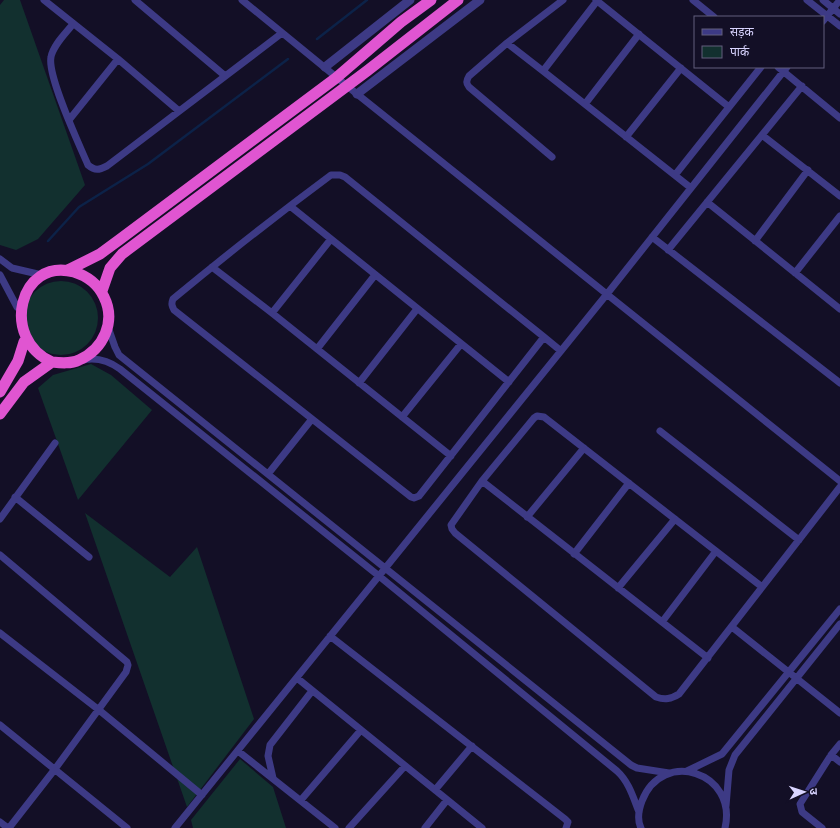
<svg xmlns="http://www.w3.org/2000/svg" width="840" height="828" font-family="'DejaVu Sans','Noto Sans Devanagari',sans-serif">
<rect width="100%" height="100%" fill="#130f26"/>
<path fill="#12302f" d="M4,0H20L85,185L38,239L16,250L0,245V5Z
M24 318a37 37 0 1 1 74 0a37 37 0 1 1-74 0Z
M91,364L111,375L152,410L78,500L38,388L53,375Z
M85,513L170,577L197,547L254,719L187,807Z
M240,759L273,787L286,828H193L191,820Z"/>
<g fill="none" stroke-linecap="round" stroke-linejoin="round">
<path stroke="#0c2248" stroke-width="2.5" d="M317,39L367,0
M48,241L79,207L148,164L288,59"/>
<path stroke="#3d3a85" stroke-width="7" d="M44,0L118,59L179,111
M135,0L224,75
M242,0L357,94L840,481
M596,0L729,107
M693,0L714,17
M807,0L840,26
M823,0L840,14
M823,21L840,0
M73,24C66,33 53,45 51,57C47,76 79,144 88,165C95,171 99,170 107,166L282,33
M507,43L543,71L691,188
M778,67L840,118
M543,71L597,1
M585,104L639,34
M69,120L118,59
M762,135L840,196
M626,137L681,68
M552,157L469,87C466,83 466,81 469,76L507,43L563,0
M675,175L761,67
M707,202L840,309
M290,206L509,382
M652,237L840,383
M755,241L808,170
M668,250L802,86
M0,259L12,268L42,275
M212,267L272,313L451,456
M795,273L840,216
M0,275L17,307
M272,313L331,239
M108,327L115,347L119,355L631,765L637,768L669,773
M544,337L419,496L414,498L411,497L174,310C172,306 171,304 173,299C225,256 277,215 331,175H340L345,177L544,337L561,351
M317,349L375,275
M83,360C97,357 109,361 120,369L379,576L617,771C629,782 633,797 639,812
M359,383L417,309
M402,417L461,344
M660,431L799,540
M268,474L312,419
M482,481L708,658
M15,497L89,557
M527,517L584,448
M0,519L55,443
M574,554L629,483
M0,555L127,662L128,665L126,672L55,769L9,828
M762,587L544,417L537,416L534,418L482,481L451,525L452,529L455,533L656,697C665,700 671,699 679,694L840,487
M618,588L675,519
M662,622L716,551
M732,627L840,713
M0,633L99,710L202,795
M330,636L565,819L568,822L566,828
M297,678L482,828
M0,725L127,828
M238,751L335,828
M831,755L840,762
M687,771L722,754L840,609
M273,778L268,756L270,745L312,691
M435,790L472,746
M301,800L361,730
M726,806L729,770L735,755L840,624
M0,822L8,828
M175,828L607,294L787,67
M349,828L405,766
M425,828L447,800
M641,828C637,820 639,809 642,801C662,748 738,772 725,828
M822,828L802,812L800,804L831,755L840,744"/>
<path stroke="#3d3a85" stroke-width="9" d="M325,67L410,0
M357,94L480,0"/>
<path stroke="#e055d1" stroke-width="11" d="M68,270L100,254L119,240L336,78L401,22L431,0
M102,291L110,268L122,254L367,71L458,0
M0,392L18,361L24,342
M0,414L24,382L52,362C61,363 71,364 79,360C104,349 116,321 104,297C98,284 87,276 74,272C19,257 0,339 52,362"/>
</g>
<rect x="694" y="16" width="130" height="52" fill="#130f26" stroke="#625e7d"/>
<rect x="702" y="29" width="20" height="6" fill="#3d3a85" stroke="#625e7d"/>
<text x="730" y="36" font-size="12" fill="#d9d4ff">सड़क</text>
<rect x="702" y="46" width="20" height="12" fill="#12302f" stroke="#625e7d"/>
<text x="730" y="56" font-size="12" fill="#d9d4ff">पार्क</text>
<g transform="translate(804 792) rotate(87)" stroke="#130f26" stroke-width="3" paint-order="stroke">
<path d="M0-3L7 15L0 10L-7 15Z" fill="#d9d4ff"/>
<text y="-6" font-size="11" font-weight="bold" text-anchor="middle" fill="#d9d4ff">उ</text>
</g>
</svg>
